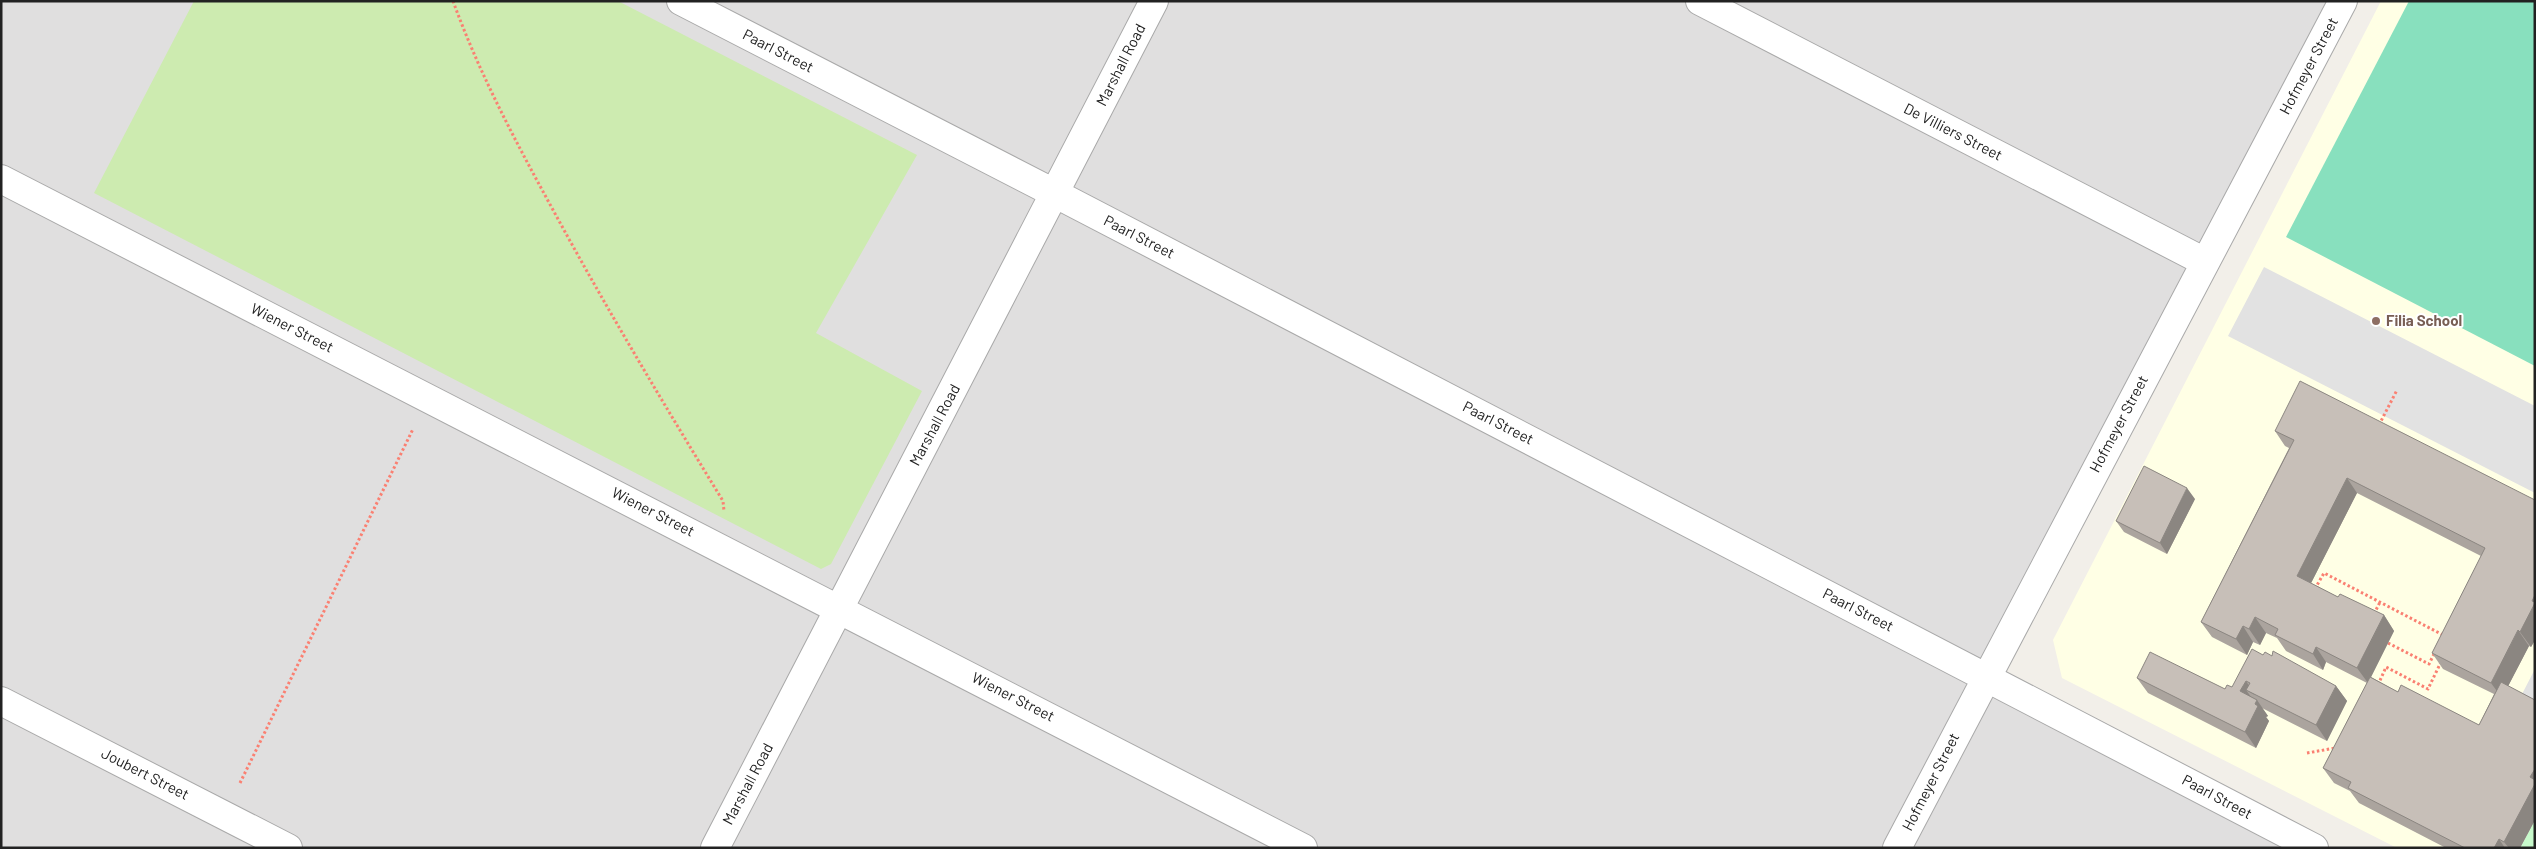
<svg xmlns="http://www.w3.org/2000/svg" width="2536" height="849" font-family="Barlow,sans-serif">
<rect width="100%" height="100%" fill="#f2efe9"/>
<path fill="#e0dfdf" d="M1,1H2347L1991,674L2324,848H1Z"/>
<path fill="#ffffe5" d="M2381,1H2535V848H2397L2062,678L2053,640Z"/>
<path fill="#cdebb0" d="M194,1H618L917,155L816,333L922,391L831,564L821,569L94,193Z"/>
<path fill="#c8facc" d="M2535,820V848H2520Z"/>
<path fill="#88e0be" d="M2409,1H2535V366L2286,237Z"/>
<path fill="#e2e2e2" d="M2264,267L2535,406V493L2228,336Z
M2535,669V703L2521,696Z"/>
<g fill="none" stroke-linecap="round" stroke-linejoin="round">
<g stroke="#a9a9a9" stroke-width="30">
<path id="minor" d="M681,1L1056,194L2314,848
M1700,1L2205,262
M1,179L1303,848
M1,701L288,848
M715,848L1154,1
M1897,848L2343,1"/>
</g>
<path stroke="#fa8072" stroke-width="3" stroke-dasharray="2.5 2.5" stroke-linecap="butt" d="M453,1C482,81 523,155 564,230C614,321 668,411 723,501L724,511
M2379,425L2397,390
M2318,588L2316,587L2324,573L2443,635
M2374,614L2380,602
M2388,643L2429,664L2435,652
M2378,685L2386,667L2428,689L2441,662
M2307,753L2335,748
M240,783L413,429"/>
<use href="#minor" stroke="#fff" stroke-width="28"/>
</g>
<path fill="#aba49e" fill-rule="evenodd" d="M2275,431L2535,500V640L2531,647L2529,646L2508,686L2535,700V820L2520,848H2446L2359,803L2350,791L2334,783L2323,768L2367,683L2326,662L2323,670L2286,651L2277,638L2266,633L2260,645L2253,642L2247,655L2212,637L2201,622L2289,448L2285,446ZM2357,493L2481,556L2432,653L2443,669L2494,694L2479,725L2398,692L2371,677L2394,631L2384,615L2338,597L2311,583Z
M2195,499L2167,554L2124,532L2116,521Z
M2263,655L2336,686L2347,701L2327,741L2262,708L2268,716L2266,717L2269,721L2256,748L2148,693L2137,678L2225,689L2232,687Z"/>
<path fill="#8b8681" d="M2347,478L2357,493L2307,591L2297,576Z
M2187,488L2195,499L2167,554L2160,543Z
M2535,595V640L2531,647L2520,632Z
M2384,615L2394,631L2368,683L2357,668Z
M2255,617L2266,633L2260,645L2249,629Z
M2243,626L2253,642L2247,655L2236,639Z
M2518,630L2529,646L2502,698L2491,683Z
M2316,647L2326,662L2323,670L2313,654Z
M2246,681L2255,695L2246,690L2254,701L2240,691Z
M2336,686L2347,701L2327,741L2316,725Z
M2257,700L2268,716L2266,717L2269,721L2256,748L2245,732L2255,704Z
M2535,769V820L2520,848H2509L2504,842L2530,777Z
M2499,839L2505,848H2494Z"/>
<path fill="#c7bfb8" stroke="#8b8681" d="M2300,381L2535,500V595L2532,601L2535,602V603L2520,632L2518,630L2491,683L2432,653L2485,548L2347,478L2297,576L2338,597L2340,594L2384,615L2357,668L2316,647L2313,654L2275,635L2278,629L2255,617L2249,629L2243,626L2236,639L2201,622L2294,440L2275,431Z
M2144,466L2187,488L2160,543L2116,521Z
M2252,649L2263,655L2265,652L2272,656L2273,651L2336,686L2316,725L2246,690L2250,683L2246,681L2240,691L2257,700L2255,704L2258,706L2245,732L2137,678L2150,652L2225,689L2227,685L2232,687Z
M2370,677L2398,692L2401,685L2479,725L2501,682L2535,700V769L2530,777L2535,780V784L2504,842L2499,839L2494,848H2465L2348,788L2351,782L2323,768Z"/>
<circle fill="#8d6e63" stroke="#fff" stroke-width="2" cx="2376" cy="321" r="5"/>
<g text-anchor="middle" stroke-width="4" stroke-linejoin="round" paint-order="stroke">
<g font-size="15" fill="#222" stroke="#fff">
<text transform="translate(778 51) rotate(27)" y="5">Paarl Street</text>
<text transform="translate(1121 65) rotate(-63)" y="5">Marshall Road</text>
<text transform="translate(2309 66) rotate(-62)" y="5">Hofmeyer Street</text>
<text transform="translate(1953 132) rotate(27)" y="5">De Villiers Street</text>
<text transform="translate(1139 237) rotate(27)" y="5">Paarl Street</text>
<text transform="translate(292 328) rotate(27)" y="5">Wiener Street</text>
<text transform="translate(1498 423) rotate(27)" y="5">Paarl Street</text>
<text transform="translate(2119 424) rotate(-62)" y="5">Hofmeyer Street</text>
<text transform="translate(935 425) rotate(-62)" y="5">Marshall Road</text>
<text transform="translate(653 512) rotate(27)" y="5">Wiener Street</text>
<text transform="translate(1858 610) rotate(27)" y="5">Paarl Street</text>
<text transform="translate(1013 697) rotate(27)" y="5">Wiener Street</text>
<text transform="translate(145 774) rotate(27)" y="5">Joubert Street</text>
<text transform="translate(1931 782) rotate(-63)" y="5">Hofmeyer Street</text>
<text transform="translate(748 784) rotate(-62)" y="5">Marshall Road</text>
<text transform="translate(2217 797) rotate(28)" y="5">Paarl Street</text>
</g>
<g font-size="15" font-weight="bold" fill="#785e54" stroke="#fff" text-anchor="start">
<text x="2386" y="326">Filia School</text>
</g>
</g>
<rect width="2536" height="849" fill="none" stroke="#222222" stroke-width="5"/>
</svg>
